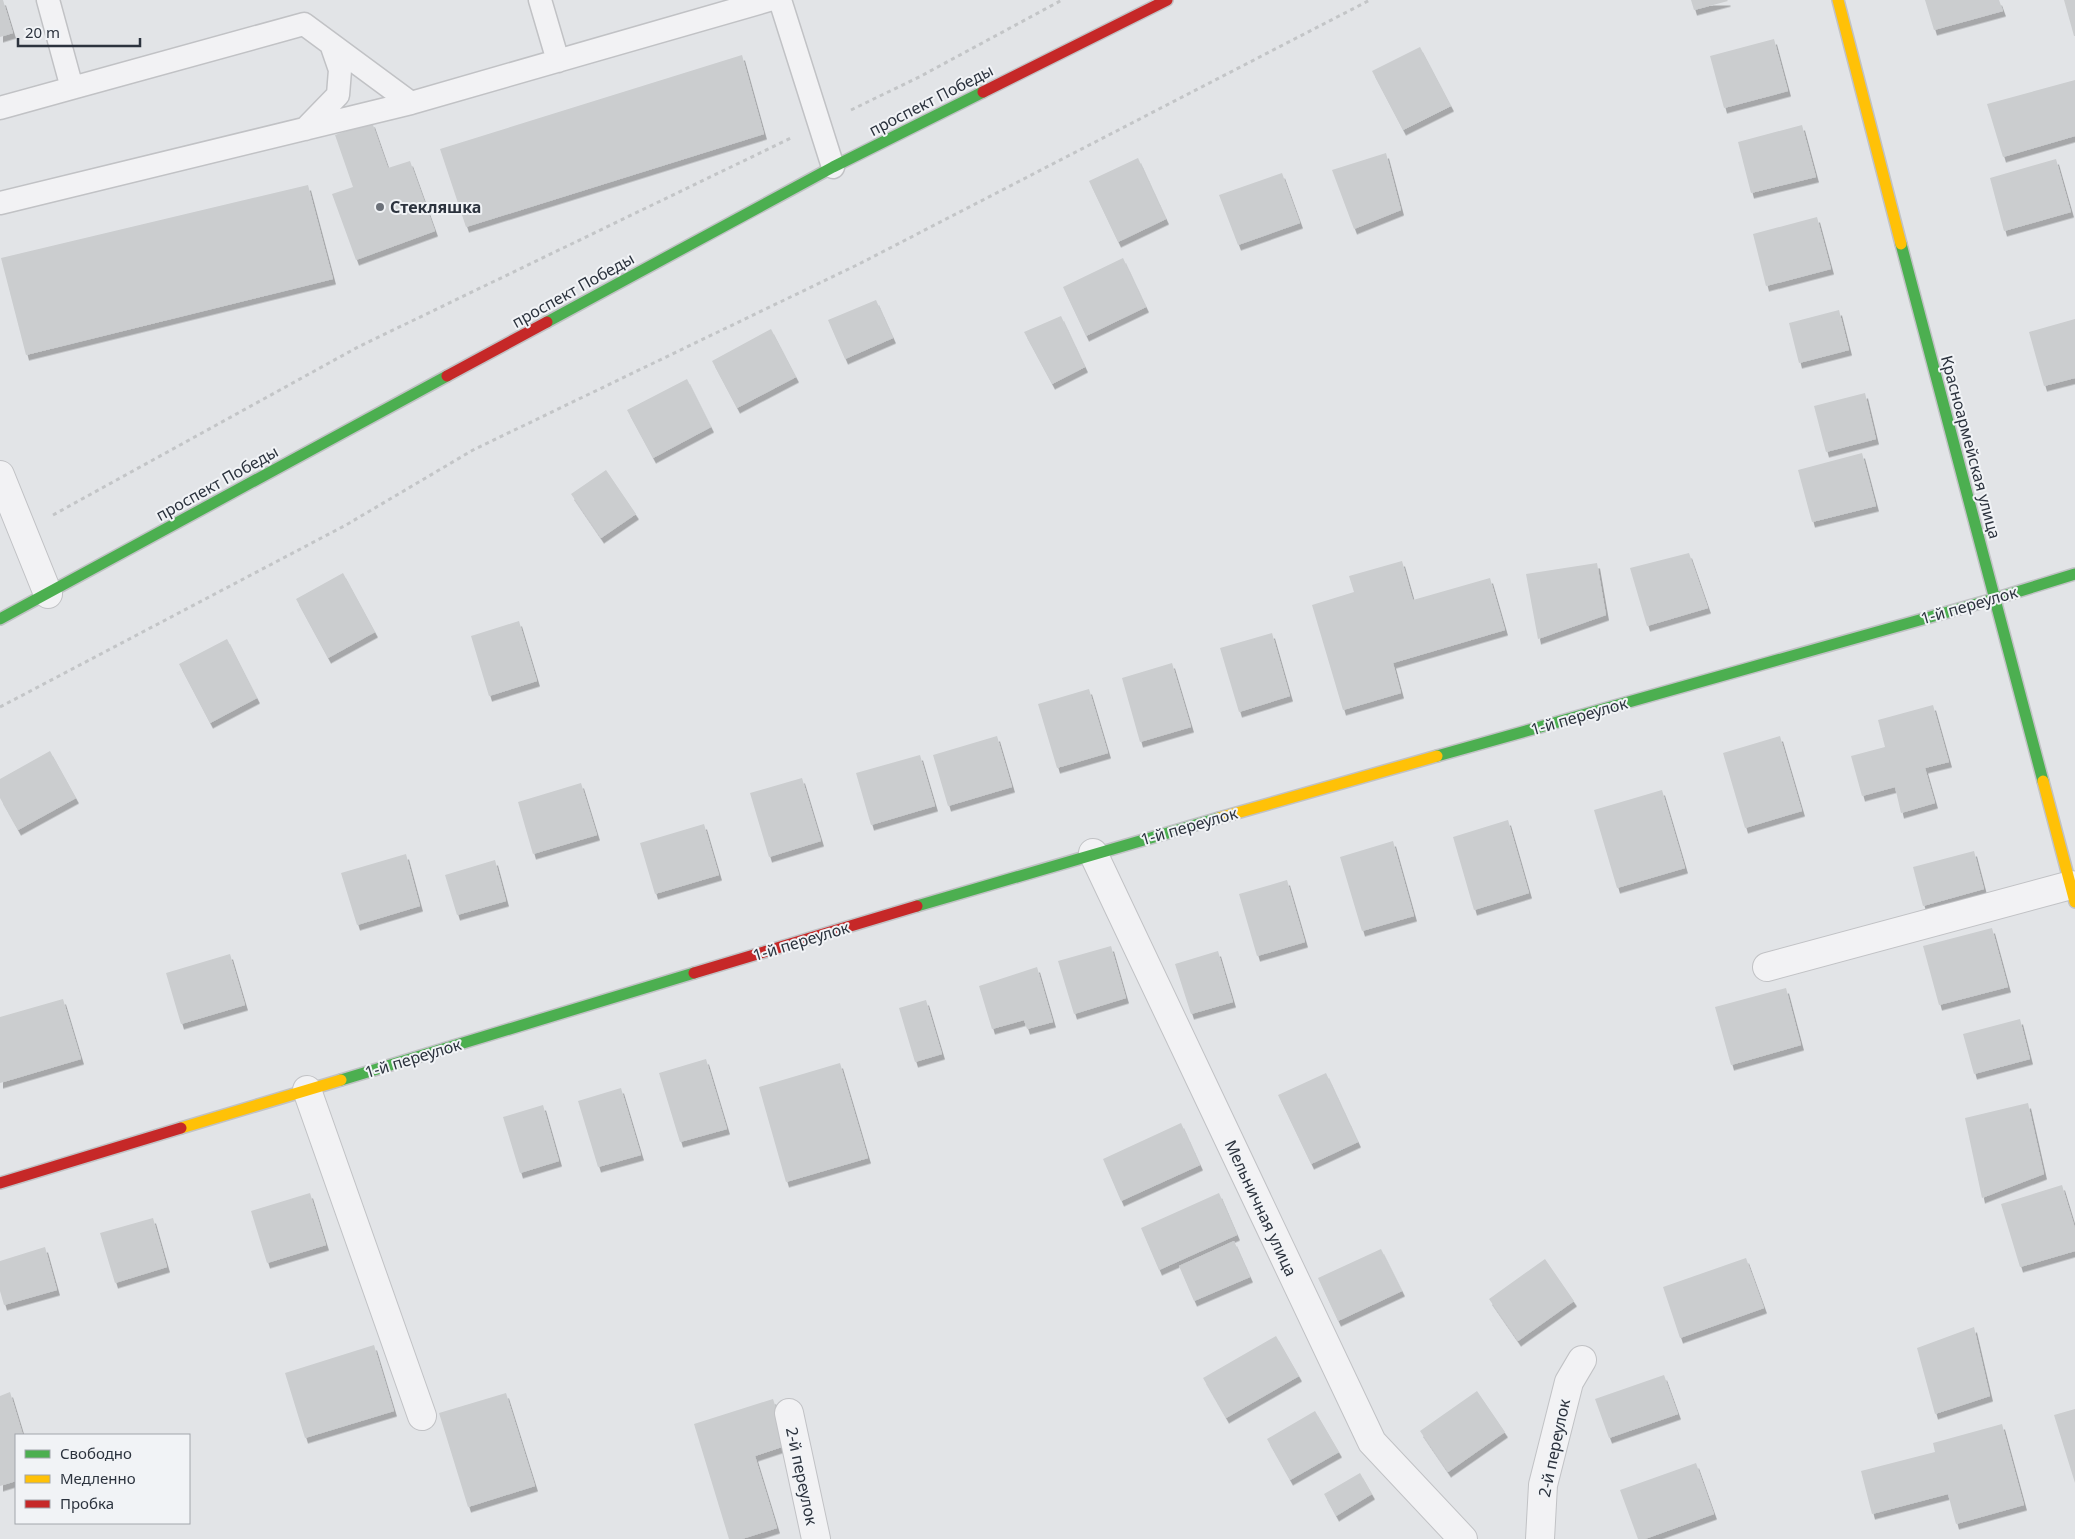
<svg xmlns="http://www.w3.org/2000/svg" width="2075" height="1539" font-family="'Noto Sans',sans-serif">
<defs>
<filter id="shadow"><feDropShadow dx="3" dy="5.5" stdDeviation="0" flood-color="#0004"/></filter>
</defs>
<rect width="100%" height="100%" fill="#e2e4e7"/>
<path fill="#cbcdcf" filter="url(#shadow)" d="M0,0H3L13,33L0,37Z
M1691,0H1727L1728,1L1694,10Z
M1925,0H1999L2003,11L1934,30Z
M2064,0H2075V36H2074Z
M1774,39L1788,91L1724,108L1710,56Z
M1420,47L1451,106L1403,130L1372,71Z
M742,55L764,134L466,227L440,149Z
M2075,80V136L2003,157L1987,104Z
M372,122L388,168L410,161L435,231L356,260L332,194L353,187L335,135Z
M1802,125L1816,177L1751,193L1738,142Z
M1386,153L1401,210L1354,229L1332,170Z
M1138,158L1166,219L1118,242L1089,181Z
M2056,159L2071,212L2004,231L1990,178Z
M1282,173L1300,223L1238,245L1219,195Z
M308,185L333,279L26,355L1,258Z
M1817,217L1831,269L1766,286L1753,234Z
M1123,258L1146,307L1086,336L1063,287Z
M876,300L893,338L845,359L828,320Z
M1839,310L1849,350L1799,363L1789,323Z
M1061,316L1085,367L1052,384L1024,332Z
M2075,319V378L2044,386L2029,332Z
M771,329L796,377L737,408L712,361Z
M687,379L711,427L653,458L627,410Z
M1865,393L1876,439L1826,452L1814,406Z
M1862,453L1876,506L1812,522L1798,470Z
M606,470L636,514L601,538L571,494Z
M1689,553L1708,608L1647,626L1630,568Z
M1402,561L1413,600L1490,578L1505,630L1393,663L1401,693L1343,710L1312,605L1354,592L1349,576Z
M1597,563L1606,615L1538,639L1526,574Z
M343,573L375,632L328,658L296,599Z
M519,621L537,681L489,696L471,636Z
M1272,633L1290,696L1239,712L1220,648Z
M227,639L257,698L210,723L179,664Z
M1172,663L1191,727L1140,742L1122,678Z
M1089,689L1108,753L1057,768L1038,704Z
M1933,705L1949,762L1925,768L1935,803L1901,813L1895,787L1862,796L1851,756L1885,747L1878,720Z
M997,736L1012,787L948,806L933,755Z
M1780,736L1802,811L1745,828L1723,753Z
M50,751L76,798L18,830L0,798V779Z
M920,755L935,806L871,825L856,773Z
M802,778L821,841L769,857L750,793Z
M581,783L597,835L533,854L518,802Z
M1662,790L1685,868L1617,888L1594,810Z
M1508,820L1529,893L1474,910L1453,837Z
M704,824L719,875L655,894L640,843Z
M1393,841L1414,916L1362,931L1340,857Z
M1974,851L1984,889L1923,906L1913,867Z
M406,854L420,906L357,925L341,873Z
M495,860L506,901L457,915L445,875Z
M1287,880L1305,942L1257,956L1239,894Z
M1992,928L2008,987L1939,1005L1923,946Z
M1111,946L1126,998L1074,1014L1058,961Z
M1218,951L1233,1002L1191,1014L1175,964Z
M230,954L245,1005L181,1024L166,973Z
M1037,967L1053,1022L1027,1029L1024,1020L992,1029L979,986Z
M1786,988L1801,1045L1731,1065L1715,1007Z
M63,999L81,1059L0,1083V1017Z
M926,1000L942,1054L915,1062L899,1008Z
M2020,1019L2030,1059L1974,1074L1963,1034Z
M706,1059L727,1129L680,1142L659,1073Z
M840,1063L868,1158L786,1182L759,1087Z
M1326,1073L1358,1142L1311,1164L1278,1095Z
M621,1088L641,1155L598,1167L578,1101Z
M2028,1103L2044,1174L1982,1198L1965,1118Z
M543,1105L559,1161L520,1173L503,1117Z
M1181,1123L1200,1165L1121,1201L1103,1159Z
M2062,1185L2075,1228V1251L2020,1267L2001,1204Z
M310,1193L326,1245L267,1263L251,1211Z
M1219,1193L1237,1235L1159,1270L1141,1228Z
M153,1218L167,1267L115,1283L100,1233Z
M1234,1241L1250,1277L1194,1301L1179,1266Z
M45,1247L57,1290L4,1305L0,1291V1261Z
M1381,1249L1402,1291L1338,1321L1318,1278Z
M1746,1258L1764,1308L1680,1338L1663,1287Z
M1545,1259L1574,1301L1518,1341L1489,1299Z
M1974,1327L1990,1396L1935,1414L1917,1348Z
M1276,1336L1299,1376L1226,1418L1203,1378Z
M374,1345L394,1411L305,1438L285,1373Z
M1664,1375L1678,1414L1609,1438L1595,1399Z
M1477,1391L1505,1432L1448,1472L1420,1431Z
M10,1392L23,1435H16V1481L0,1486V1396Z
M506,1393L535,1486L468,1507L439,1413Z
M773,1399L788,1445L755,1456L777,1528L742,1539H729L694,1424Z
M2075,1409V1483L2054,1415Z
M1315,1411L1339,1452L1290,1480L1267,1439Z
M2002,1424L2024,1505L1956,1524L1948,1494L1872,1514L1861,1471L1935,1452L1933,1443Z
M1696,1463L1714,1514L1645,1539H1638L1620,1490Z
M1360,1473L1372,1494L1336,1516L1324,1494Z"/>
<g fill="none" stroke-linecap="round" stroke-linejoin="round">
<g stroke="#c1c2c5" stroke-width="25">
<path id="lane" d="M540,0L558,61
M780,0L833,167
M72,88L304,24L411,103L769,0
M0,108L72,88L48,0
M305,129L338,95L340,70L331,44
M0,203L411,103"/>
</g>
<g stroke="#c1c2c5" stroke-width="30">
<path id="street" d="M0,475L48,594
M1093,853L1372,1442L1463,1539
M1767,967L2071,885
M307,1090L422,1416
M789,1413L816,1539
M1540,1539L1543,1485L1569,1382L1582,1360"/>
</g>
<g stroke="#c1c2c5" stroke-width="14">
<path id="fast" d="M1901,244L2043,781
M547,322L833,167L983,92
M0,619L447,376
M1437,756L1994,599L2075,574
M917,906L1219,818
M341,1080L694,973"/>
</g>
<g stroke="#c1c2c5" stroke-width="14">
<path id="slow" d="M1838,0L1901,244
M2043,781L2075,902
M1219,818L1437,756
M181,1128L341,1080"/>
</g>
<g stroke="#c1c2c5" stroke-width="14">
<path id="jam" d="M983,92L1167,0
M447,376L547,322
M694,973L917,906
M0,1183L181,1128"/>
</g>
<path stroke="#c3c5c7" stroke-width="3" stroke-dasharray="4 4" stroke-linecap="butt" d="M851,110L921,76L1062,0
M53,515L358,347L791,138
M0,707L346,525L473,450L859,264L1370,0"/>
<use href="#lane" stroke="#f2f2f4" stroke-width="22"/>
<use href="#street" stroke="#f2f2f4" stroke-width="28"/>
<use href="#fast" stroke="#4caf50" stroke-width="11"/>
<use href="#slow" stroke="#ffc107" stroke-width="11"/>
<use href="#jam" stroke="#c62828" stroke-width="11"/>
</g>
<circle fill="#6c7179" stroke="#f1f3f6" stroke-width="2" cx="380" cy="207" r="5"/>
<g text-anchor="middle" stroke-width="4" stroke-linejoin="round" paint-order="stroke">
<g font-size="16" fill="#2c333e" stroke="#f1f3f6">
<text transform="translate(931 100) rotate(-27)" y="6">проспект Победы</text>
<text transform="translate(573 290) rotate(-29)" y="6">проспект Победы</text>
<text transform="translate(1971 447) rotate(75)" y="6">Красноармейская улица</text>
<text transform="translate(217 483) rotate(-29)" y="6">проспект Победы</text>
<text transform="translate(1969 605) rotate(-16)" y="6">1-й переулок</text>
<text transform="translate(1579 716) rotate(-16)" y="6">1-й переулок</text>
<text transform="translate(1189 826) rotate(-16)" y="6">1-й переулок</text>
<text transform="translate(801 941) rotate(-17)" y="6">1-й переулок</text>
<text transform="translate(413 1058) rotate(-17)" y="6">1-й переулок</text>
<text transform="translate(1261 1208) rotate(65)" y="6">Мельничная улица</text>
<text transform="translate(1554 1448) rotate(-78)" y="6">2-й переулок</text>
<text transform="translate(802 1476) rotate(78)" y="6">2-й переулок</text>
</g>
<g font-size="16" font-weight="bold" fill="#2c333e" stroke="#f1f3f6" text-anchor="start">
<text x="390" y="213">Стекляшка</text>
</g>
</g>
<rect x="15" y="1434" width="175" height="90" fill="#f1f3f6" stroke="#a2a6ac"/>
<rect x="25" y="1450" width="25" height="8" fill="#4caf50" stroke="#a2a6ac"/>
<text x="60" y="1459" font-size="15" fill="#2c333e">Свободно</text>
<rect x="25" y="1475" width="25" height="8" fill="#ffc107" stroke="#a2a6ac"/>
<text x="60" y="1484" font-size="15" fill="#2c333e">Медленно</text>
<rect x="25" y="1500" width="25" height="8" fill="#c62828" stroke="#a2a6ac"/>
<text x="60" y="1509" font-size="15" fill="#2c333e">Пробка</text>
<path d="M18 38v8h122v-8" fill="none" stroke="#2c333e" stroke-width="2.5"/>
<text x="25" y="38" font-size="15" fill="#2c333e" stroke="#f1f3f6" stroke-width="4" paint-order="stroke">20 m</text>
</svg>
